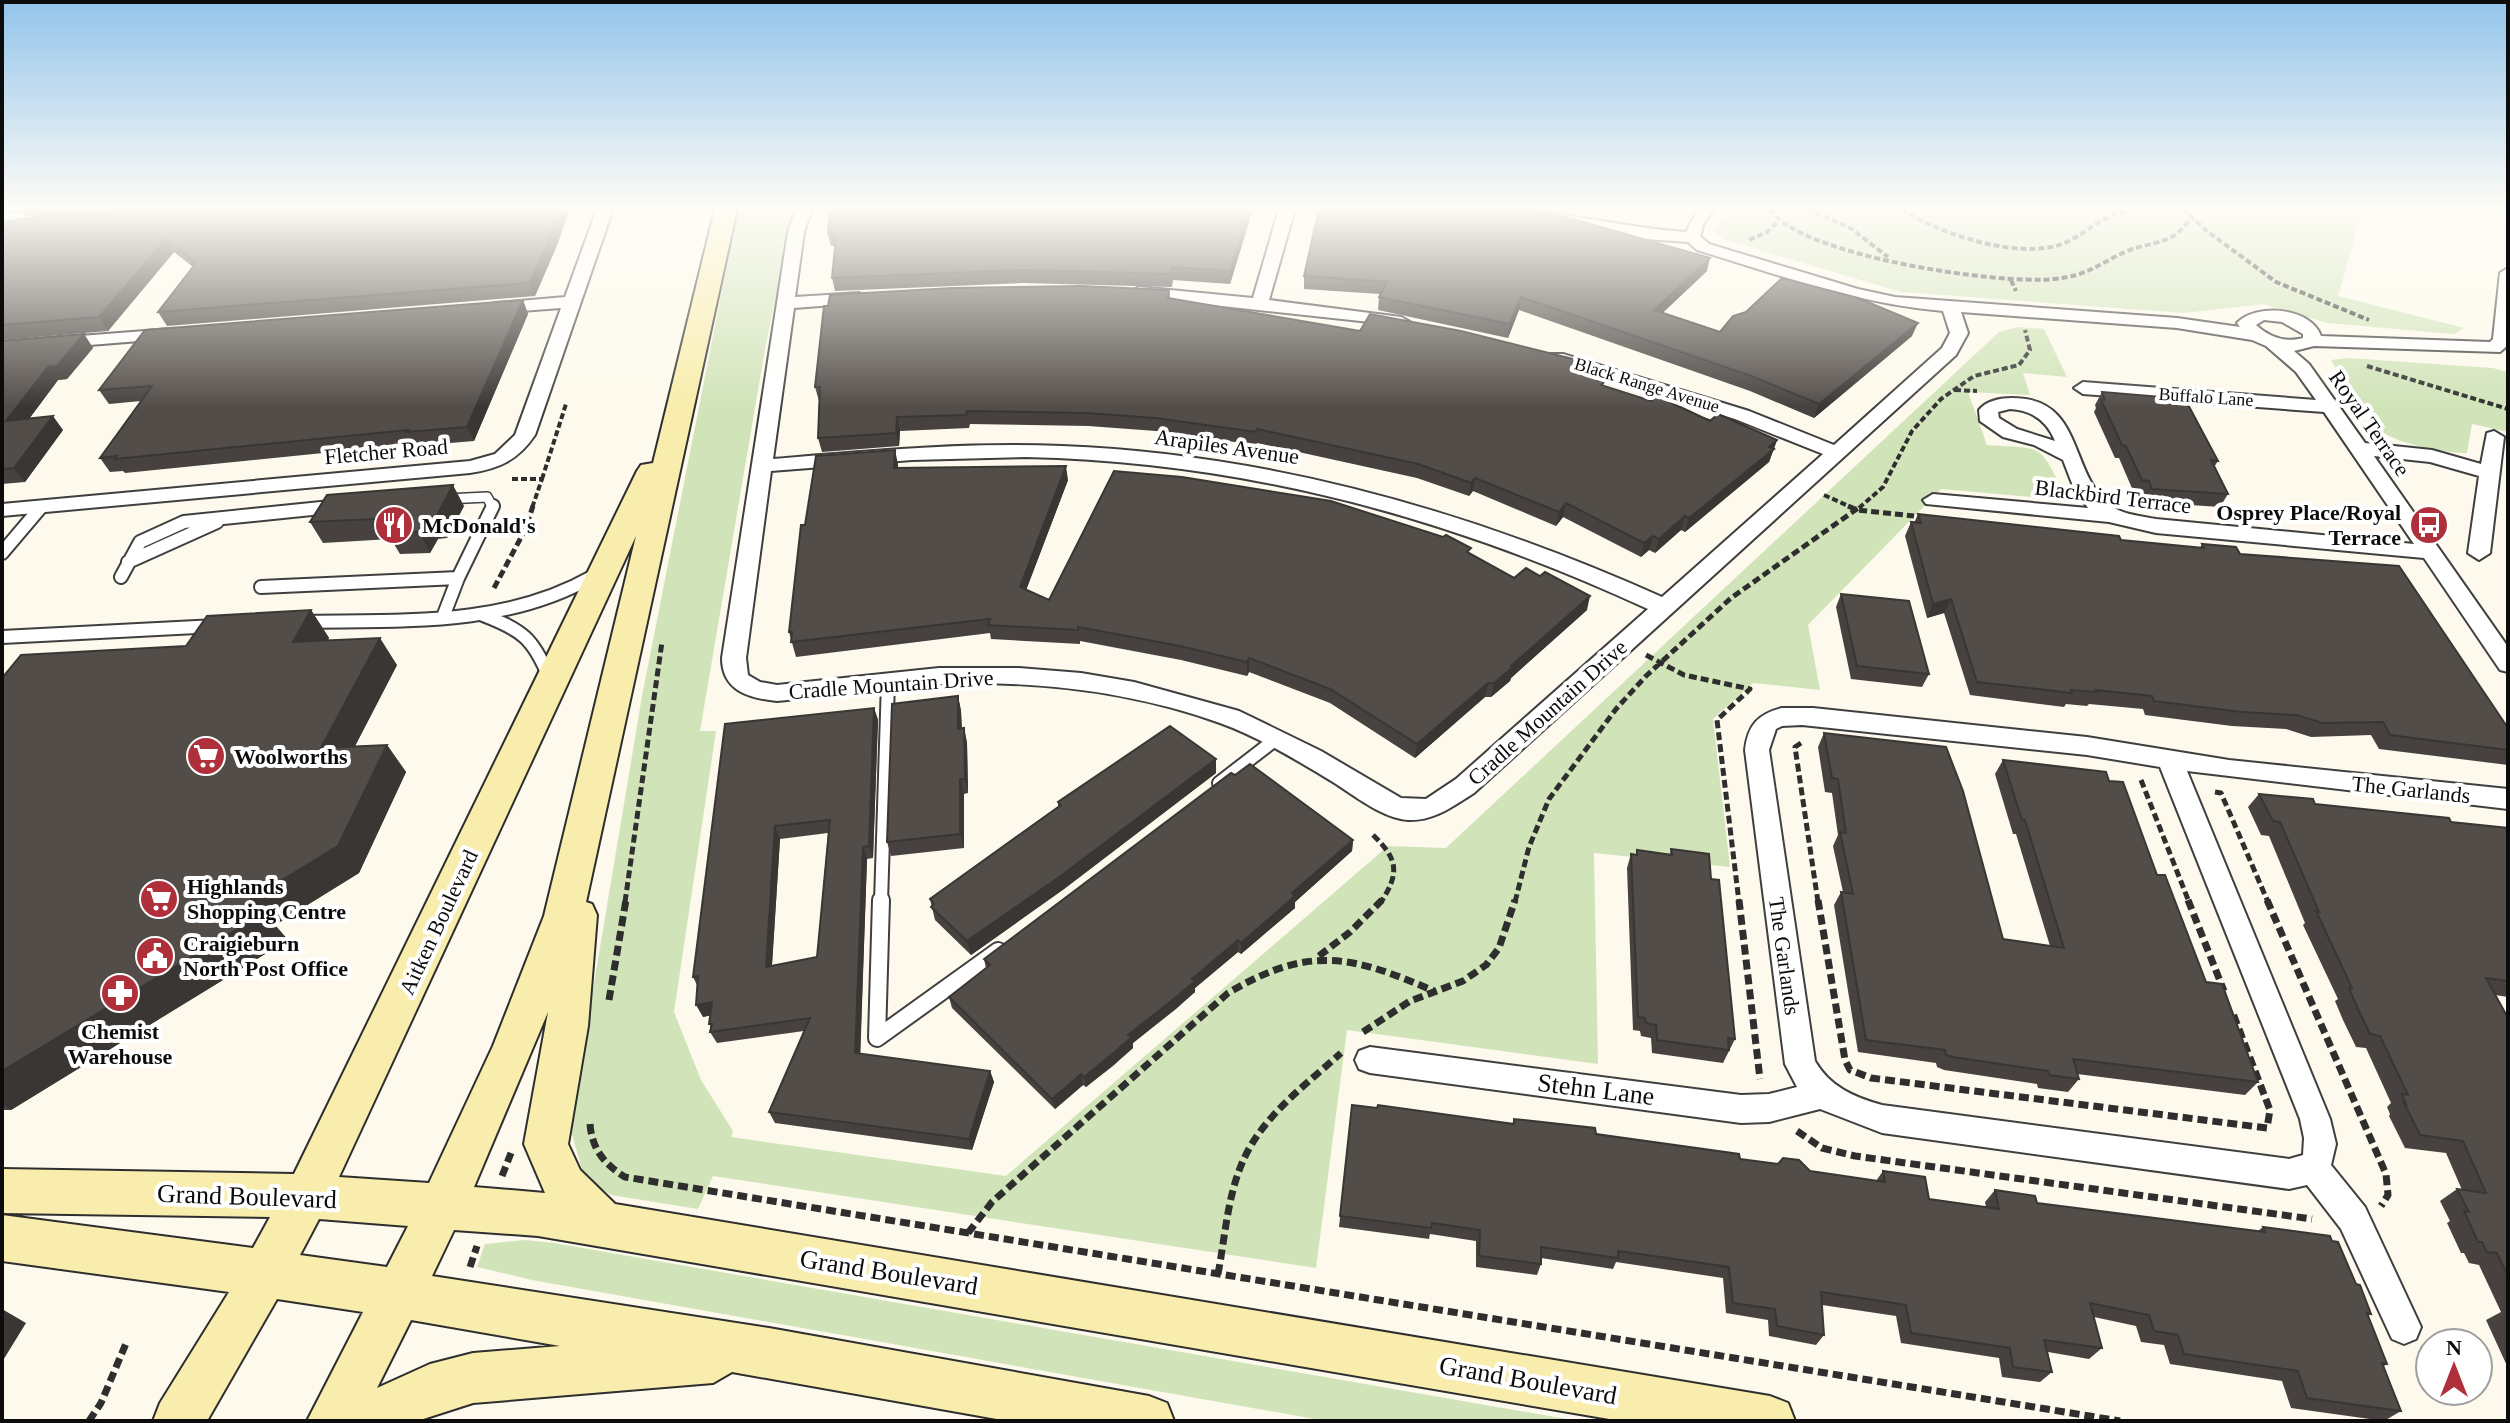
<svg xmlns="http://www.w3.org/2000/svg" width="2510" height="1423" font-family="Georgia,serif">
<rect width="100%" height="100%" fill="#fdf9ec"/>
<path fill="#d1e4b9" d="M738,209H794L765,349L700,731H716L674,1012L701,1080L733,1131L731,1137L1006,1176L1388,846L1446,848L1999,332L2018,327L2044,329L2067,377L2023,373L2030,395L1968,392L1987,445C2041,449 2039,441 2063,492L2053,499L1941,489L1808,625L1820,690L1753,683L1713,719L1730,867L1594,853L1598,1064L1347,1030L1316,1268L713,1176L698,1209L611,1195L584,1177L570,1127L642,696Z
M1730,209H2363L2338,296L2464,328L2454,334L2328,323L2263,304L2184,313L1901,292L1723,239L1714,231Z
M2349,358L2493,368L2508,372V432L2472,424L2467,453C2444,453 2395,444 2377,428C2361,413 2343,380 2331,360Z
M525,1240L554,1243L1578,1421H1326L532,1280L477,1267L485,1244Z"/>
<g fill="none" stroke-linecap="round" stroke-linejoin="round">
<g stroke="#3f3f3f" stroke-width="12">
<path id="lane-far2" d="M446,499L487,497L493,508
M321,508L331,507"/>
</g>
<g stroke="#3f3f3f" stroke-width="16">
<path id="lane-far1" d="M2,553L41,507
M128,562L217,522
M121,577L140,542L184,522L331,507
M458,578L493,506
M261,587L458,578L443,617
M483,615C522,630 533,638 549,677
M302,622C401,620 504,627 592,577
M2,637L216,626
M1219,783L1276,739
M881,902L888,682"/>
</g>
<g stroke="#3f3f3f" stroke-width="20">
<path id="lane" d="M881,900L877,1038L998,951"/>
</g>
<g stroke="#3f3f3f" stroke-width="4">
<path id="street" d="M597,209H613L535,435C518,460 499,469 470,473L2,516V504L470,461L495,454L515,435L561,308L495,313L486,308L495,303L565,297Z
M796,209H812L804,232L795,297L859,293L868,298L859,303L794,308L773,459C869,451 966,442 1062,446C1271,454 1472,512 1662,597L1823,454L1735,419L1551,362L1548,358L1551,354H1563L1749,411L1834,445L1942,348L1950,333L1943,311C1858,304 1779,275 1697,250L1688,242L1645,239L1502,214L1494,209C1559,209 1621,228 1686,232L1698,209H1714L1704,223L1700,236L1709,244L1858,289L1895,297L2177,318L2240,327L2237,323C2256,303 2311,307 2321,336L2490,342L2493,339L2500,273L2508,268V345L2500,352L2314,346L2294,351L2309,364L2365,443L2432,450L2481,464L2487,433L2494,431L2504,437L2490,553L2479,560L2468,553L2479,476L2430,462L2374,456L2508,647V672L2500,670L2424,558L2156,533L2109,522L1926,504L1923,500L1933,494L2088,508L2073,486L2063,460L2034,445L2003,437L1980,421L1979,410C1986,401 2000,398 2012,398C2078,398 2070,459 2101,497C2115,514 2135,515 2156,519L2414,544L2324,412L2083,394L2074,388L2083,382L2316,400L2296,372L2266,346L2252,340L2177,328L1961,312L1968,333L1956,355L1474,793C1453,806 1435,821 1408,820C1382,818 1355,796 1333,782C1298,761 1259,737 1220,723C1131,691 1034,680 940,684C886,687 831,696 777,701C749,698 722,691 722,658L788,232ZM2264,320L2282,322L2303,334V338C2285,343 2269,337 2256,325ZM2010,409C2032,410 2047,421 2055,441L2017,429L1999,418L1998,412ZM1026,457C1248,462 1448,517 1648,609L1456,779L1426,799L1401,798L1321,751L1239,711L1134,682L1081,673L1019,668H939L777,685L760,682L748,675L746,658L771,471L912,460Z
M1279,209H1295L1269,300L1401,317L1410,322L1407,326L1139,297L1131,292L1139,287L1253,298Z
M2,212L54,215L62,220L54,225L5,221L2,220Z
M171,329L177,330L180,334L177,338L2,352V342Z
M1782,708H1813L2087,737L2229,760L2508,789V809L2187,771L2330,1119L2336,1144L2331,1165L2365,1207L2421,1327L2416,1339L2404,1344L2392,1339L2341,1229L2307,1185L2289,1189L1882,1133L1820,1109L1769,1122L1741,1123L1370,1073L1359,1069L1355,1060L1359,1051L1370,1047L1741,1095L1769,1094L1797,1087L1785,1064L1745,750C1748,725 1758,714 1782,708ZM1802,725L2087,755L2160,767L2300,1119L2304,1138L2303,1155L2289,1159L1882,1105C1854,1097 1830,1087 1815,1061L1769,750L1776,729L1782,726Z"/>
</g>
<g stroke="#2e2e2e" stroke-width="4">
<path id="secondary" d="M715,209H737L586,902L592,904L597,915L588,1026L568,1144L580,1170L615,1204L1770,1396L1788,1403L1795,1421H1621L538,1236L454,1230L432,1276L769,1328L1149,1396L1167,1403L1174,1421H1008L732,1372L713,1383L473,1403L417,1421H307L363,1312L277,1299L207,1421H153L160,1403L229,1292L2,1261V1215L253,1248L270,1217L2,1213V1169L294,1174L637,471L641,465L653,463ZM636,536L544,916L493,1046L429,1183L339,1177ZM548,1012L524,1144L545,1193L474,1187ZM319,1219L408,1226L387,1267L300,1255ZM411,1320L560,1346L473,1353L430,1364L377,1388Z"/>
</g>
<path stroke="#2e2e2e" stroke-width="4" stroke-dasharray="6 3" stroke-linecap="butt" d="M1770,209C1799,256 1999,285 2054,279C2090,275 2096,265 2127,251C2141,245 2160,244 2173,236C2180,232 2186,224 2191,219
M1807,209L1849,227L1888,257
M1902,209C1938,234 2019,260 2062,244C2077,239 2090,226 2105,219C2114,214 2124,212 2134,209
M2183,209L2207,231L2276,282L2369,320
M1749,240L1767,232L1778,222
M2011,280L2016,291
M2367,366L2508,409
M1955,390L1977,391
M512,479H542L532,508
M542,479L566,404
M1824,495L1853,508
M1859,508L1883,487L1912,431L1941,399L1974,376L2019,365L2030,350L2025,330"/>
<path stroke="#2e2e2e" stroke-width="5" stroke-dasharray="8 4" stroke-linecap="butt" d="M1848,506L1857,510L1914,516
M494,588L525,530L533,506
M1646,655L1684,675L1750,689L1717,720L1739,902
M1801,743L1795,747L1818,902
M2141,780L2189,902
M2215,792L2221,793L2268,902
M1373,835C1398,859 1400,873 1381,902
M625,902L662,642
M1515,902L1529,847L1549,799L1616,709L1646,676L1731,598L1861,506"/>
<path stroke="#2e2e2e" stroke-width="7" stroke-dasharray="10 5" stroke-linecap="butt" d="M1739,900L1760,1079
M1818,900L1845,1060L1850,1070L1871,1078L2267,1128L2270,1110L2232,1011
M2188,900L2224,991
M2267,900L2386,1174L2388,1195L2381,1206
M1319,956L1350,932L1382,900
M609,1000L626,900
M1363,1032L1410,1001L1463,981L1486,965L1499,948L1515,900
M590,1124C592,1149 604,1164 625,1177L2120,1421
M1797,1131L1822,1148L1855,1156L2312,1219
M502,1176L511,1153
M968,1233L992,1202L1228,993C1309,945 1351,955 1434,991
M470,1267L477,1246
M1218,1274C1226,1232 1228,1185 1250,1147C1272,1109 1309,1082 1341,1053
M89,1421L101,1403L127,1341"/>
<use href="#lane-far2" stroke="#fff" stroke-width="9"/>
<use href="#lane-far1" stroke="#fff" stroke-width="12"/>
<use href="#lane" stroke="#fff" stroke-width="16"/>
<use href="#street" fill="#fff" fill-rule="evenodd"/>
<use href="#secondary" fill="#f8edac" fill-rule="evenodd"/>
</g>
<path fill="#47423f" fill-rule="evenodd" d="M830,209H1253L1230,284L1173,280L1172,287L1024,283L835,291L832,278L835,251L834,246H831L828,234Z
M2,222L558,243L535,296L167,326L158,312L193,267L174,252L108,331L2,340Z
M1707,271L1662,313L1720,332L1912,336L1814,418L1750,391L1519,310L1508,338L1378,310L1379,297L1380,294L1304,289V276Z
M1169,290L1170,298L1360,331L1589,366L1587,376L1605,381L1603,386L1777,440L1769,462L1685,532L1681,530L1655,553L1649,550L1641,557L1563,517L1556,526L1473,491L1469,496L1417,478L1257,443L1256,445L1156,431L1088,426L970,424L969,428L900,431L899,446L822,452L818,438L819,401L815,387Z
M523,300L528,314L474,441L414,446L412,444L125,473L123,471L110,472L100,458L141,401L109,404L99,390Z
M84,334L93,348L67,379L58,380L29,419L63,430L25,482L2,484V341Z
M2102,392L2218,461L2214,467L2228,494L2220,507L2145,502L2142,494L2134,493L2119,458H2115L2094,412L2096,408L2095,405Z
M898,464V468L1068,480L1026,590L1049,600L1470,554L1514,578L1587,610L1511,678L1510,681L1491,697H1485L1415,758L1330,703L1249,672L1247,676L1181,660L1080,641V644L991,639L990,633L796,657L789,632L805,525Z
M464,506L447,538L438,539L430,553L400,554L391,539L323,543L310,522Z
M1918,514L2121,540L2200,548L2202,544L2240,554L2508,728V765L2379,749L2371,735L2311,737L2286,729L2232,726L2145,715L2143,709L2089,704L2087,706L2066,704L2064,707L1970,695L1944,613L1927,618L1905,536L1911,522L1914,523Z
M1841,594L1929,674L1922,687L1851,679L1836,607Z
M311,610L329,638L328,640L397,665L355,746L387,745L406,772L359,873L275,925L288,940L11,1110H2V678L186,646Z
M958,696L961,711L962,729L964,728L967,743L968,793L964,794V848L891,856L887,842Z
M874,708L878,720L873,858L867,859L860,1054L990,1071L994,1082L972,1150L775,1123L769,1112L804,1031L717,1043L710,1032V1015L703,1017L697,985L693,977L725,724ZM828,833L817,957L772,966L780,839Z
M1824,733L2003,939L2050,946L2016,834H2013L1995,774L2003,760L2109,781L2157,875L2206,982L2258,1082L2245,1095L2077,1074L2079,1079L2068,1092L2038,1088L2037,1084L1944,1070L1937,1067L1936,1063L1858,1052L1834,905L1841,892H1843L1833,846L1838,835L1832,793L1825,792L1818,747Z
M1216,759V773L1064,889L971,955L935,920L930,899L1058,807V802Z
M2259,794L2315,804L2451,822L2505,828L2508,825V997L2495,995L2508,1018V1368L2486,1320L2501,1312L2479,1265L2469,1263L2464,1253H2461L2447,1223L2450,1221L2440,1201L2457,1189L2462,1190L2446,1153L2405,1148L2389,1116L2390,1114L2387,1107L2391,1103L2366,1048L2356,1047L2343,1020L2335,1001L2338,999L2303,925L2305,923L2269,836L2261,835L2248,807Z
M1353,840L1352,851L1295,902V908L1241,954L1238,952L1195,988V992L1133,1043V1048L1113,1066L1086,1087L1083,1085L1055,1109L952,1008L949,997L986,968L984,959Z
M1671,849L1711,879L1735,1039L1723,1063L1652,1053L1651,1038L1641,1036L1640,1031L1633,1030L1627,868L1631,854H1636L1637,850L1670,854Z
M1352,1105L1512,1124L1514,1119L1810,1171L1876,1181L1883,1171L1929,1199L1986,1207L1985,1202L1995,1190L2037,1203L2258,1231L2263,1227L2356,1284L2371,1314L2368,1316L2387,1364L2384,1366L2401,1411L2384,1421L2291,1408L2282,1381L2170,1364L2164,1345L2141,1342L2136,1326L2094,1317L2102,1348L2089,1359L2048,1352L2052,1372L2040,1382L2002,1377L1999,1358L1901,1343L1896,1316L1822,1305L1824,1335L1816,1345L1769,1336L1768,1320L1726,1313L1723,1278L1616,1262L1613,1269L1541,1258V1264L1537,1275L1476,1267V1241L1430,1234L1429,1239L1339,1227Z"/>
<path fill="#3a3633" d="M21,209H104L26,216Z
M561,209H570L558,243L535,296L530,283Z
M1249,209H1253L1230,284V271Z
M166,239L174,252L108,331L99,317Z
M1710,258L1707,271L1651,324L1654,310Z
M1521,297L1519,310L1508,338L1510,324Z
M523,300L528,314L474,441L467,427Z
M1918,323L1912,336L1814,418L1819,404Z
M84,334L93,348L67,379L58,380L17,435L6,421L48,367Z
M53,416L63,430L25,482L14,468Z
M897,417L900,431L899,446L896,433Z
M1777,440L1769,462L1685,532L1689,518Z
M895,450L898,464V481L894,468Z
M1066,466L1068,480L1022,601L1020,587Z
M1475,478L1473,491L1469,496L1471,483Z
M453,485L464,506L447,538L436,517Z
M1566,503L1563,517L1556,526L1559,512Z
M1685,516L1681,530L1655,553L1659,539Z
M427,518L438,539L430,553L419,532Z
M1653,536L1649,550L1641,557L1644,543Z
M1590,596L1587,610L1511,678L1510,681L1491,697L1494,683L1511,666Z
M1951,599L1944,613L1927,618L1933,604Z
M311,610L329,638L312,669L293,642Z
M380,638L397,665L340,775L321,748Z
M1249,658V672L1247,676V662Z
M1488,683L1485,697L1415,758L1417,744Z
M958,696L961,711L962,743L958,729Z
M874,708L878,720L873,858L869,846Z
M964,728L967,743L968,793L965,779Z
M387,745L406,772L359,873L275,925L288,940L11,1110L2,1103V1071L251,899Z
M1216,759V773L1064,889L971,955L967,941Z
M960,779L964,794V848L960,834Z
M775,826L780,839L771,979L766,967Z
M1353,840L1352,851L1295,902V908L1241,954V943L1292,893Z
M863,847L867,859L860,1064L855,1053Z
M1238,940V952L1195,988V992L1176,1009L1133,1043V1048L1086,1087L1084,1077L1128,1035Z
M712,1002L718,1014L703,1017L696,1005Z
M990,1071L994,1082L972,1150L969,1139Z
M1081,1074L1083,1085L1055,1109L1052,1099Z
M2,1309L26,1323L2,1362Z"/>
<path fill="#534d49" stroke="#3a3633" stroke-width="2" fill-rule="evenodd" d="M130,209H561L553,230L530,283L158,312L196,263L166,239L99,317L2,325V222L46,215Z
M830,209H1249L1230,271L1172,267L1171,274L1023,270L832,278L836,238L832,239L833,233L828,234Z
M1319,209H1531L1548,212L1710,258L1654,310L1720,332L1733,316L1746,312L1782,278L1858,298L1918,323L1819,404L1754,377L1521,297L1510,324L1379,297L1387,282L1304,276Z
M1081,286L1169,290L1168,298L1360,331L1370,314L1461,331L1577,360L1589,366L1582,374L1605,381L1601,385L1651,401L1657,396L1710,421L1718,414L1777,440L1769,447L1774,449L1689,518L1685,516L1659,539L1653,536L1644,543L1566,503L1559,512L1475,478L1471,483L1418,464L1257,429L1256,432L1155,418L1086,413L967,411L966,415L897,417L896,433L818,438L820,387H815L824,306H828L830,295L952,288Z
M523,300L467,427L406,432L408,430L115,459L117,456L100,458L152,386L99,390L145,330Z
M84,334L57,366L48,367L6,421L53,416L14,468L2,469V341Z
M2102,392L2185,399L2218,461L2211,460L2228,494L2152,489L2149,481L2142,480L2126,446L2122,445L2101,400H2105Z
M895,450L894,468L1066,466L1020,587L1049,600L1114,471L1182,477L1331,501L1443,537L1446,535L1471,548L1467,552L1514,578L1526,568L1540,576L1545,572L1590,596L1511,666L1513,667L1494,683H1488L1417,744L1330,689L1249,658L1247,662L1180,646L1078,627V630L988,625L990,619L791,642L792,632H789L801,525H805L816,456Z
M453,485L436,517L427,518L419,532L388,533L397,518L310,522L327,495Z
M1918,514L2119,536L2121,540L2204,548L2202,544L2236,547L2240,554L2399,566L2508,728V750L2390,735L2383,722L2322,723L2297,715L2242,712L2154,701L2152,696L2095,690L2096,692L2071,690L2072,693L1977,682L1951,599L1933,604L1911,522L1921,523Z
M1841,594L1909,601L1929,674L1857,666Z
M311,610L293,642L380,638L321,748L387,745L338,846L251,899L264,913L2,1071V678L21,655L186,646L207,616Z
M958,696V729L964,728L965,779H960V834L887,842L892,704Z
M874,708L869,846L863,847L855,1053L990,1071L969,1139L769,1112L810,1018L710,1032L712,1024H709L712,1002L696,1005L698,976L693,977L725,724ZM830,820L817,957L766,967L775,826Z
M1170,726L1216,759L1062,875L967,941L931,907L934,904L930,899L1061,805L1058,802Z
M1824,733L1946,747L1963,791L2003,939L2064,948L2025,820H2022L2003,760L2106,772L2109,781L2123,782L2157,875H2165L2206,982L2222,984L2258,1082L2073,1059L2079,1079L2049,1075L2048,1071L1953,1057L1946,1055L1945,1050L1866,1040L1841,892L1853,894L1840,832L1846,833L1838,779L1832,778Z
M1250,764L1353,840L1292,893L1295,896L1241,943L1238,940L1192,979L1195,981L1175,998L1128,1035L1132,1037L1111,1055L1084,1077L1081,1074L1052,1099L949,997L990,965L984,959L1231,773L1235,775Z
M2259,794L2313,799L2315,804L2449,818L2451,822L2508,828V981L2486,978L2508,1018V1276L2497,1253L2487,1252L2482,1242H2478L2464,1211L2469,1212L2457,1189L2486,1193L2463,1141L2420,1135L2404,1103L2406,1104L2402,1094L2408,1095L2380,1036L2370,1034L2357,1007L2349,988H2352L2316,911L2319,912L2280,822L2273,821Z
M1671,849L1709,854L1711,879L1719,880L1735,1039L1728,1038L1729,1050L1657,1040L1656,1025L1646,1023L1645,1018L1638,1017L1631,854L1637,855V850L1672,855Z
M1352,1105L1377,1108L1378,1105L1514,1124V1119L1595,1128L1596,1134L1739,1154L1740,1159L1778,1164L1783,1158L1799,1160L1810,1171L1885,1182L1883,1171L1925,1177L1929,1199L1999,1209L1995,1190L2035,1196L2037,1203L2265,1232L2263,1227L2330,1236L2332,1241L2338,1242L2356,1284L2360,1285L2371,1314L2367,1313L2387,1364L2382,1363L2401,1411L2307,1398L2298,1371L2184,1354L2178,1335L2154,1331L2149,1315L2090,1303L2102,1348L2044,1340L2052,1372L2013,1367L2010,1348L1911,1333L1906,1305L1821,1292L1824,1335L1777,1326L1775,1309L1733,1303L1729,1267L1618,1251V1258L1541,1247V1264L1479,1256L1480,1230L1432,1223L1431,1228L1340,1216Z"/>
<linearGradient id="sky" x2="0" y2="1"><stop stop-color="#93c4eb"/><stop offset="0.51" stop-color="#fefcf6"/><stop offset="1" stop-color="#fefcf6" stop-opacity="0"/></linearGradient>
<rect width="2510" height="408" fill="url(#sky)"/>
<defs>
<g id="restaurant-disc" transform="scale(2)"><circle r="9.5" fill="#af303b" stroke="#fff"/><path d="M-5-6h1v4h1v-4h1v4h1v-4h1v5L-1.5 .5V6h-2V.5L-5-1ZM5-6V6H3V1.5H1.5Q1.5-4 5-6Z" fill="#fff"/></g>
<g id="bus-disc" transform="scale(2)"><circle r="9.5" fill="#af303b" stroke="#fff"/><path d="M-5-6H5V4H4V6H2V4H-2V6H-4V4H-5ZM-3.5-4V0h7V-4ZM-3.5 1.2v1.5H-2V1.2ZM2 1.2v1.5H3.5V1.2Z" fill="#fff"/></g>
<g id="supermarket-disc" transform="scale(2)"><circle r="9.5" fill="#af303b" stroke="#fff"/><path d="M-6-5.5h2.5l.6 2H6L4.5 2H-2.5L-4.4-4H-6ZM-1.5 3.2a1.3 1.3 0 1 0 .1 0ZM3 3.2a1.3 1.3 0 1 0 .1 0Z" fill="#fff"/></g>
<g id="civic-disc" transform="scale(2)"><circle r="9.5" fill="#af303b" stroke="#fff"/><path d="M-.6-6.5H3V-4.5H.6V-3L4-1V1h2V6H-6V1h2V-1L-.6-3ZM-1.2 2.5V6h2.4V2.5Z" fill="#fff"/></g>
<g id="pharmacy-disc" transform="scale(2)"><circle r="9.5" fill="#af303b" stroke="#fff"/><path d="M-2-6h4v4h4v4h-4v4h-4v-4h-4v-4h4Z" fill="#fff"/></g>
</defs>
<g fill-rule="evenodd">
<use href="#restaurant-disc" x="394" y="525"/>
<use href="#bus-disc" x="2429" y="525"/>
<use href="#supermarket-disc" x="206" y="756"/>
<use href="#supermarket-disc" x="159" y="899"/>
<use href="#civic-disc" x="155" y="956"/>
<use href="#pharmacy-disc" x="120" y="993"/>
</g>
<g text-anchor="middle" stroke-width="8" stroke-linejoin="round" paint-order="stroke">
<g font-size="18" fill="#0c0c0c" stroke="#fff">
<text transform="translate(1647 385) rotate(17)" y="6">Black Range Avenue</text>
<text transform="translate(2206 397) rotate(4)" y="6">Buffalo Lane</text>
</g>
<g font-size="22" fill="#0c0c0c" stroke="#fff">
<text transform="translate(2370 423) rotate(55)" y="8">Royal Terrace</text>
<text transform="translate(1227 446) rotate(8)" y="8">Arapiles Avenue</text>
<text transform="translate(386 451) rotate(-5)" y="8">Fletcher Road</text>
<text transform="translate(2113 496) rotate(7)" y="8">Blackbird Terrace</text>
<text transform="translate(891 684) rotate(-4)" y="8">Cradle Mountain Drive</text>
<text transform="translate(1547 712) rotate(-42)" y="8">Cradle Mountain Drive</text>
<text transform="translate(2411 789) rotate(6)" y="8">The Garlands</text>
<text transform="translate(438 922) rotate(-65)" y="8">Aitken Boulevard</text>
<text transform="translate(1785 956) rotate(82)" y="8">The Garlands</text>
</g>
<g font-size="22" font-weight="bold" fill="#0c0c0c" stroke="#fff" text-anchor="start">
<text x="2401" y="520" text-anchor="end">Osprey Place/Royal<tspan x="2401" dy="25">Terrace</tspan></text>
<text x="422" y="533">McDonald's</text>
<text x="234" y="764">Woolworths</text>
<text x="187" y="894">Highlands<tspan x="187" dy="25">Shopping Centre</tspan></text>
<text x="183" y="951">Craigieburn<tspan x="183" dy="25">North Post Office</tspan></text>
<text x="120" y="1039" text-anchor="middle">Chemist<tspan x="120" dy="25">Warehouse</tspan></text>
</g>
<g font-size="26" fill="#0c0c0c" stroke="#fff">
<text transform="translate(1596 1089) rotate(7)" y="9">Stehn Lane</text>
<text transform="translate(247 1196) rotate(2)" y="9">Grand Boulevard</text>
<text transform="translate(889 1272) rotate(9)" y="9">Grand Boulevard</text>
<text transform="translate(1528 1380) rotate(10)" y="9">Grand Boulevard</text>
</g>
</g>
<rect width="2510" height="1423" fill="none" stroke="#0c0c0c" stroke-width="8"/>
<g transform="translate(2454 1367)"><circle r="38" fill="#ffffff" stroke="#9e9e9e" stroke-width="2"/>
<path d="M0-6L14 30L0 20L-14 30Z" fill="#af303b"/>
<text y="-12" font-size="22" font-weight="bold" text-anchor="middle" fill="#0c0c0c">N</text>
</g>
</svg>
